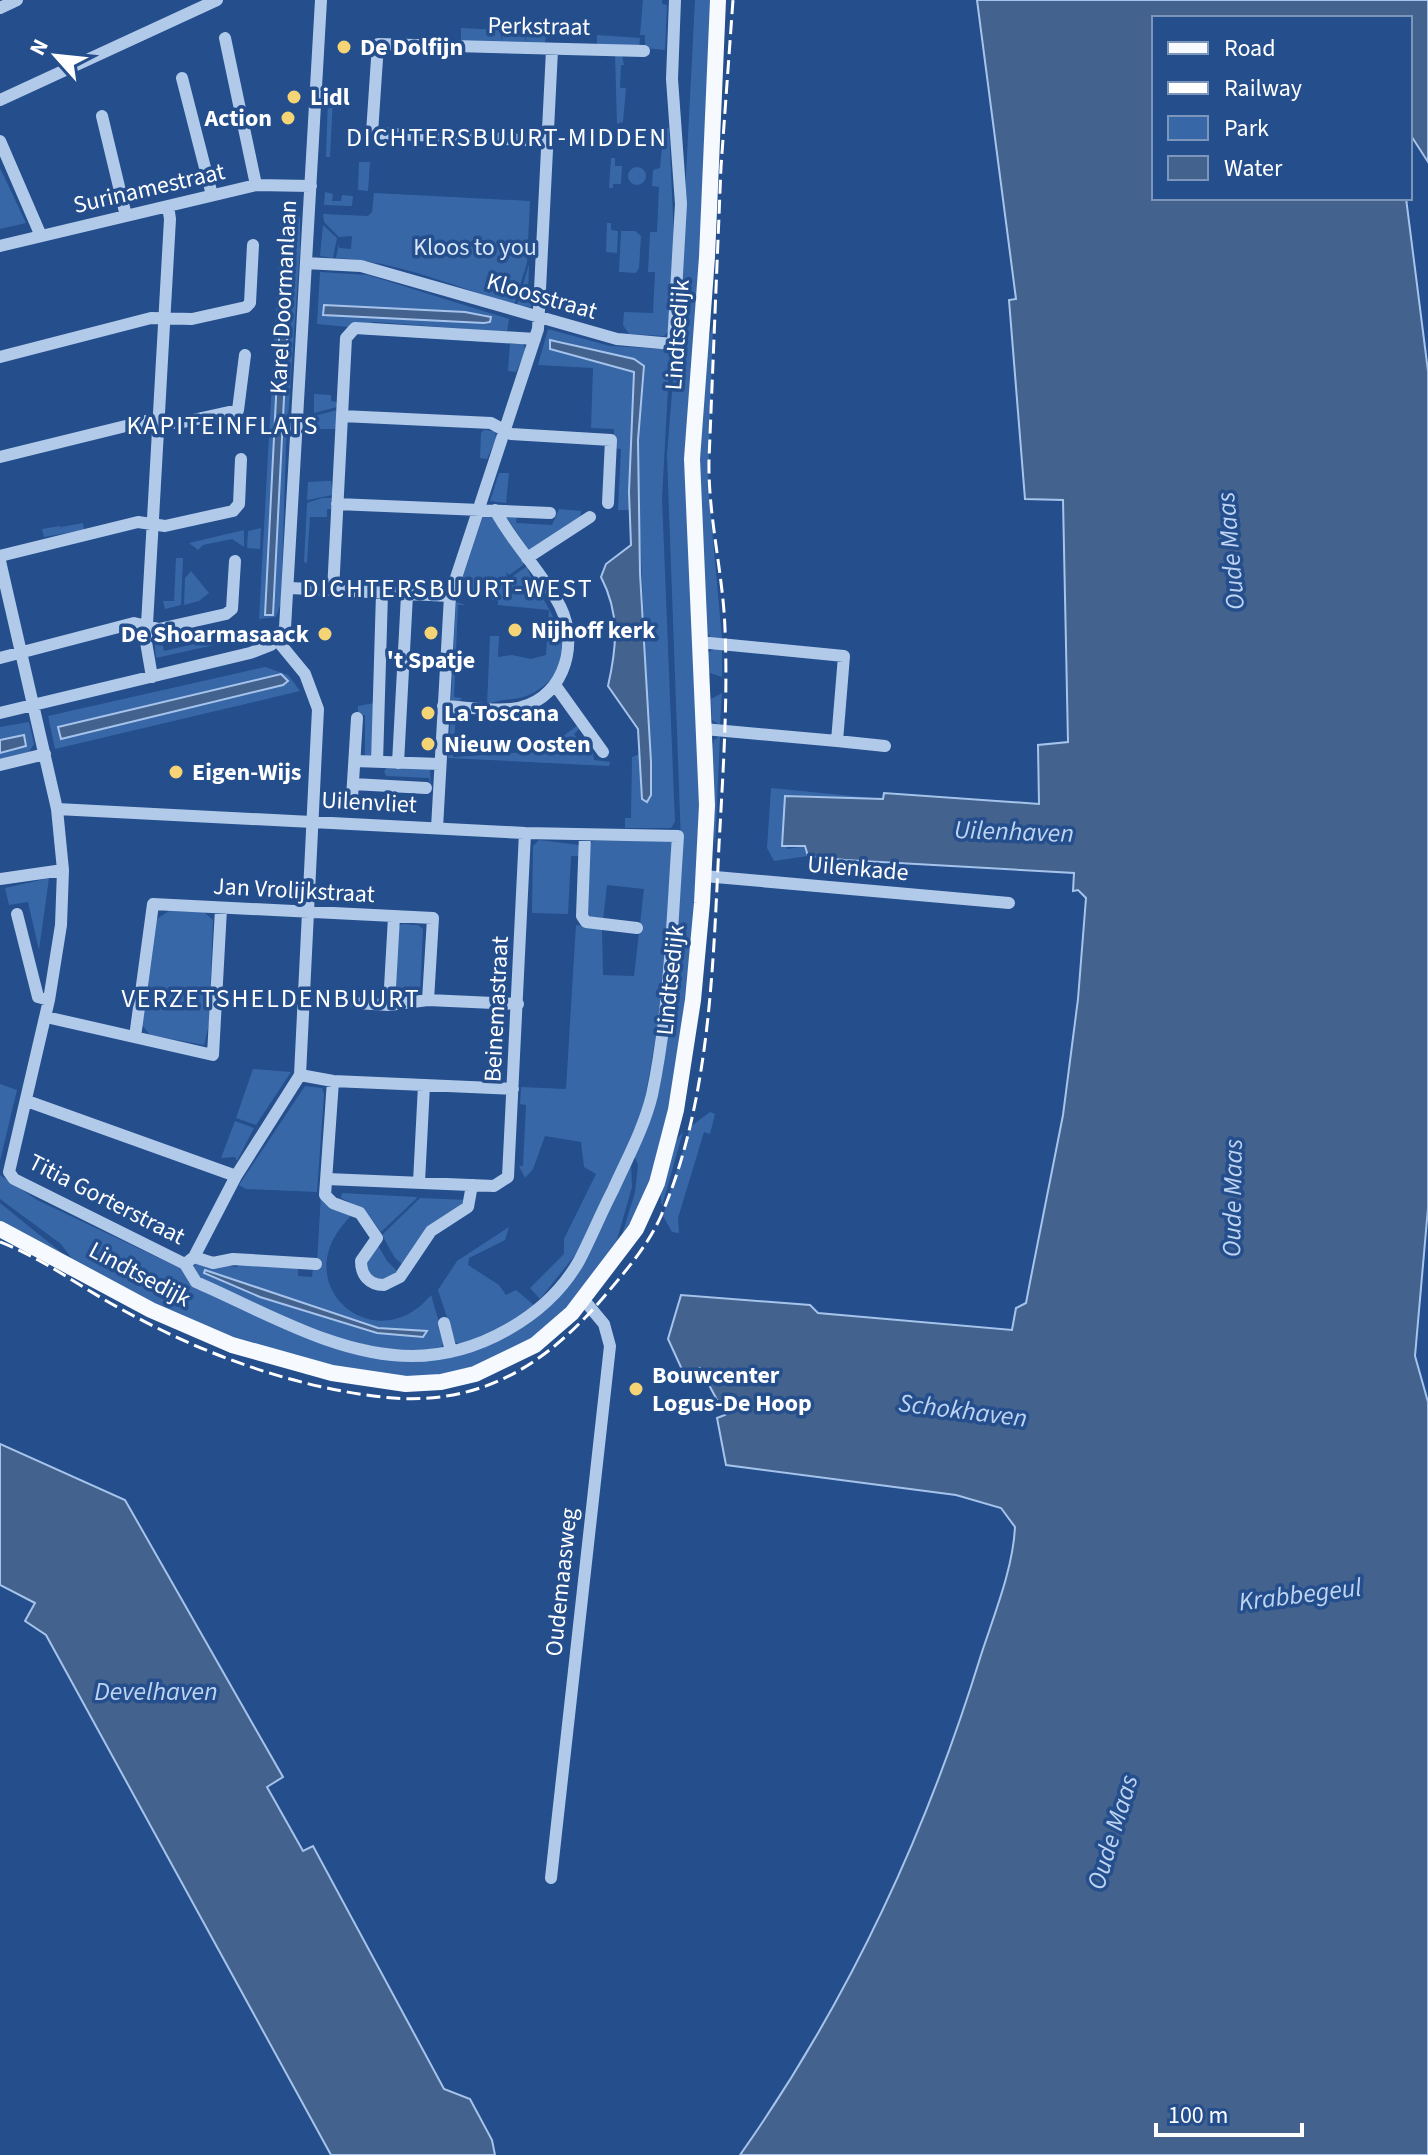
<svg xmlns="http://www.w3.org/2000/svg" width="1428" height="2155" font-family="'Source Sans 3',sans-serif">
<rect width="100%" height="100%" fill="#244e8c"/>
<path fill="#3867a8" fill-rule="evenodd" d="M643,0H662V4L667,5L665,50L645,48V35H640Z
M695,0H716L688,446L700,790L692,955L669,1117L641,1209L622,1235L635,1192L638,1165L634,1155L650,1113L681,842L667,455L680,292Z
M461,28L500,30L502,41L503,30L525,31V42L527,31L547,33L544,46L461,41Z
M597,35L640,38L639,48L597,46Z
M615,54L622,55L624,65H621L620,88H626L623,122L617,124Z
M328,98H333L330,157H326Z
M664,128H669L674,238L668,332L664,336L629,334L623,325L624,312L653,313L655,272H648L650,232H657L659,187L652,186L653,170L660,168Z
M611,158H615V166H622L621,184H613V188H609Z
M359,162H370L368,191L358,190Z
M628 176a9 9 0 1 1 18 0a9 9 0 1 1-18 0Z
M0,168L26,223L0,229Z
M325,192L333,194L332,201H341L342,195L353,196L352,206L324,205Z
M374,193L530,201L527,263L514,305C457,287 397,261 336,258L339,243V248L351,249L352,236L339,237L324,222L323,214L368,216L372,212Z
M290,202L300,218V249L286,447L281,603L276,617L259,619L281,217ZM293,222L273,614H265L280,331Z
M607,223H611V230L618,231L617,253L606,252Z
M323,225L337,238L333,258L320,256Z
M621,231H635L641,236L639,268L636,273L619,272Z
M529,264L528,293L534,294L531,307L517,305Z
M320,272L368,275L509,319L507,332L375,322L348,327L317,324ZM324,305L481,314L487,315V323L324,315Z
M713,324L708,485L722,638H712L705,631L698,451L707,346Z
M548,329L610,346L663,349L670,353L662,498L675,822L671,828H625V818H631L632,757L640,754L641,792L651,795L638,484V440L645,369L634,359L556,340L550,349L634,372L629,510H618L621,449L614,448V429L591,428L593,368L538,365Z
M510,344H523L526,350L516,372L508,371Z
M314,394L331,395V401L337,402V407L314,413Z
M337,410L336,429H314V416Z
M484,430L495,431L496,439L487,459L480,458L481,433Z
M499,473H509L506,503L490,501Z
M327,481H331L333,495L307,500L308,482Z
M322,498H333L332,509H327V517H310L307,563L304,562L307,503Z
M559,509L581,511L580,518L531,553L504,514H517L516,523L552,525Z
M484,513L493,515L526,563L509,575L506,572L507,577L481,595L458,592Z
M83,523L84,530L44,537L42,529L60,526L61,530V527Z
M261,528L260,549L247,548L248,531Z
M244,530V547L232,539L203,545L198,550L189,543Z
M176,558H183L181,605L165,609L163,601H174Z
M527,566C534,597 598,654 535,692C519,702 502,697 487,705L490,636H499L498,657L512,655L531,659L546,655L549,610L498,605V601L484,597Z
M191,571L209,593L199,601L184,605L185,578Z
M456,602L466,605H458L454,697L462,698L458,703L451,701Z
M231,635L232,641L156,658L154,638H161L164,651Z
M714,649H722V677L707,672V653Z
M265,667L288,675L300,691L55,749L48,716ZM281,674L286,677L61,739L58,727Z
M722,693L720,725L712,720L711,699Z
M375,703L372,757L365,758V715H358V706Z
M451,712L456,713L453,757L528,752L553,743L577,726L579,729L574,734L586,752L592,748L594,760L610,762L609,766L448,758Z
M29,722L34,744L29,752L0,759V753L26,746L24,735L0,740V727Z
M720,736L715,849L710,761L714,740Z
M388,767L430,769L431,788L429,778L386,776L384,771Z
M771,788L883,799L785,796L787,849L805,846L808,856L774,861L767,848Z
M539,840L579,845L580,856H571L568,914L532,913L533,846Z
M670,840L673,844L660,1013L643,1110L584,1244L540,1299L530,1288L564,1254V1239L596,1174L584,1167L581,1142L545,1136L533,1169L525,1178L519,1166H523L526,1105L520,1104L521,1087L566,1089L576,925L602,929L603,975L634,976L644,889L607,885L603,920L585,916L590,844L593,841Z
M49,878L39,950L28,902L9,905L5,888Z
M169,911L204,912L213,920L209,1024L204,1045L150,1035L142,1025L155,920Z
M402,924L418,925L423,929L420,993L395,996L399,926Z
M253,1069L291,1072L256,1125L236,1118Z
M0,1084L17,1090L0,1161Z
M305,1086L322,1088L324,1094L317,1192L246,1189L239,1185Z
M710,1112L715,1114L710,1134L704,1132L678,1218L679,1233L672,1232L663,1216L690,1127Z
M235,1121L254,1128L237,1161L235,1157L221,1158Z
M683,1132L662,1206C657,1186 668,1147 683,1132Z
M631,1161L632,1187L614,1250L553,1325L496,1362L436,1377L358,1374L194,1325L72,1259L61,1244L0,1199V1175L37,1200L182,1269L189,1283L363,1354L474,1348L565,1286Z
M321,1193L354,1213C279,1282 375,1363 431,1295L444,1339L441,1350C351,1357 278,1314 197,1279L191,1269L198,1262L237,1267L242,1262L298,1267V1276L312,1277L313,1267L317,1265ZM206,1270L378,1328L426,1332L423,1337L377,1333Z
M342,1193L416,1197L417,1198L381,1232L365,1210L341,1198Z
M420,1198L468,1200L404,1266L395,1258L382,1235Z
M0,1203L62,1253L0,1223Z
M509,1227L505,1240L469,1258L468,1265L499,1285L506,1295L516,1290L535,1306L518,1320L461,1345L455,1342L438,1290L457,1261Z
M376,1242L387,1261L399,1273L381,1283L364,1269Z"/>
<path fill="#44628e" stroke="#a6c4eb" stroke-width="2" d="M977,0H1428V162L1410,134V18H1154V198H1406L1428,371V1208L1415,1356L1428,1402V2155H740C848,2002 926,1834 981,1655C994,1615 1013,1569 1015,1527L1001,1508L956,1495L726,1465L717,1418L725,1415L700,1368L685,1376L668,1339L681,1295L810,1305L818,1313L1012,1330L1016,1308L1026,1303L1030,1282L1063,1115L1078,999L1086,898L1078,890L1073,891L1074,873L845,860L808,856L805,846H782L785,796L883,799L884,793L1039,804L1038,745L1068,742L1063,500L1025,499L1009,300L1016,299Z
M288,219L293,221L273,615H265L285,221Z
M324,305L465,312L491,317L490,322L484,323L323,315Z
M550,340L634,359L644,366L638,440L640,573L651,762V795L647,802L642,799L638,729L608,686C617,646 620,614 601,577L606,564L631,545L629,492L634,372L550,349Z
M281,674L288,681L283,685L61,739L58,727Z
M24,735L26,746L0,753V740Z
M205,1270L378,1328L427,1331L423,1337L377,1333L260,1297L204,1273Z
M0,1444L125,1500L283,1777L267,1787L303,1851L313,1846L444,2089L470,2099L492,2140L495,2155H331L46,1635L25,1621L35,1603L0,1585Z"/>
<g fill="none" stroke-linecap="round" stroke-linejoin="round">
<path stroke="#b2caea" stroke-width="12" d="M0,8L17,0
M225,38L256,185
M182,78L212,195
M0,100L217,0
M102,116L126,216
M0,141L41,236
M546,141L372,133L378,44L644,51
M0,246L256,185L311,186
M306,263L361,266L617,339L673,344L681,204L672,79L675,0
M0,357L151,318L192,319L246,307L250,303L253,245
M342,416L491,423L511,434L611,440L608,503
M0,457L146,421L179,423L238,410L245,355
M337,504L550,513
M0,556L138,522L165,526L233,511L239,504L241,459
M527,558L590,517
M0,561L57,809L63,870L61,925L49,1000L9,1172
M290,588L450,596
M333,591L346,338L355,328L535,339
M277,640L305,674L318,709L300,1075
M699,642L844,656L837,741L704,729
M0,658L134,623L159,629L226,614L232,609L235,561
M152,677L146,642L170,219L168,206
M555,685L603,752
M443,706C465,707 489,711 511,709C561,704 581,648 560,606C542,572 513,544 495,510
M0,713L250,653L271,645L285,628L321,0
M837,741L885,746
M355,761L440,764
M377,762L382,593
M398,763L407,595
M0,765L45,754
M353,784L426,788
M352,798L357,718
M57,809L525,833L678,836C672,922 670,1009 652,1095C644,1128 627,1159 613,1190C601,1213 591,1238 579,1261C547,1317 477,1356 412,1356C337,1356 263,1311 196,1282L185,1264
M437,828L450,596L538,329L552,50
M585,835L582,916L586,922L637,928
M704,876L1009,903
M0,879L63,870
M17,914L38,997L49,1000
M356,1003L389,1005L428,1000L518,1004
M389,1005L394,917
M46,1017L213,1055L221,909
M135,1037L153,904L433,918L428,1000
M300,1075L333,1081L513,1089
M333,1081L325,1195L333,1203L360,1213L377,1238L361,1261C361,1275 369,1285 384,1285L400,1277L431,1231L468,1207L472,1185
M27,1101L236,1176
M9,1172L14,1179L185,1264
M327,1179L494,1186L508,1177L525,833
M419,1182L424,1085
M194,1257L213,1263L233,1259L316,1264
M185,1264L194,1257L236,1176L300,1075
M444,1323L451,1351
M551,1878L610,1346L604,1324L584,1300"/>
<path stroke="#f6f9fe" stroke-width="16" d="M0,1229L151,1310L232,1345L332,1373L406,1384L441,1382L475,1374L535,1345L572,1313L636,1229L657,1183L676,1110L693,1000L702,903L707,805L692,459L707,257L718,0"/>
<path stroke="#fff" stroke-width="3" stroke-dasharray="14 6" stroke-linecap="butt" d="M0,1242C44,1259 80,1287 121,1309C200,1353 292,1387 382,1397C481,1408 548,1364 608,1292C628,1268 648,1245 661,1216C710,1102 713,967 719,845C723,773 728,700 725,629C723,572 708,517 709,460L721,167L733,0"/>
</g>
<g fill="#f5d476" stroke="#244e8c" stroke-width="3">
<circle cx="344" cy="47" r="8"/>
<circle cx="294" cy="97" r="8"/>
<circle cx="288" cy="118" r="8"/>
<circle cx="515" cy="630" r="8"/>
<circle cx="431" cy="633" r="8"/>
<circle cx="325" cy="634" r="8"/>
<circle cx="428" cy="713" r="8"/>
<circle cx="428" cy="744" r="8"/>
<circle cx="176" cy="772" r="8"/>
<circle cx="636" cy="1389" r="8"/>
</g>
<g text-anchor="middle" stroke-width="7" stroke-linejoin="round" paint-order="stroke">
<g font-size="24" fill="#fff" stroke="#244e8c">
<text transform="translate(539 26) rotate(1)" y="8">Perkstraat</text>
<text transform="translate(149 188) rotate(-13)" y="8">Surinamestraat</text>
<text transform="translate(542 296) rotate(16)" y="8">Kloosstraat</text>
<text transform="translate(283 297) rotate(-87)" y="8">Karel Doormanlaan</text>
<text transform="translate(677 335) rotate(-86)" y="8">Lindtsedijk</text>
<text transform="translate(369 802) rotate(3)" y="8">Uilenvliet</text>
<text transform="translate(858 868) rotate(5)" y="8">Uilenkade</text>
<text transform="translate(294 890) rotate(3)" y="8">Jan Vrolijkstraat</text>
<text transform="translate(670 980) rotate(-84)" y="8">Lindtsedijk</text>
<text transform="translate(496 1009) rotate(-87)" y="8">Beinemastraat</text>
<text transform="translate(107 1199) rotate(27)" y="8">Titia Gorterstraat</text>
<text transform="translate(140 1274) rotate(28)" y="8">Lindtsedijk</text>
<text transform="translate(561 1582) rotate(-84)" y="8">Oudemaasweg</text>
</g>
<g font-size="24" font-weight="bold" fill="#fff" stroke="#244e8c" text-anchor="start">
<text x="360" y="55">De Dolfijn</text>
<text x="310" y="105">Lidl</text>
<text x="272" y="126" text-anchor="end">Action</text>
<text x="531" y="638">Nijhoff kerk</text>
<text x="309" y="642" text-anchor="end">De Shoarmasaack</text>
<text x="431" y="668" text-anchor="middle">'t Spatje</text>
<text x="444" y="721">La Toscana</text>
<text x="444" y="752">Nieuw Oosten</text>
<text x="192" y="780">Eigen-Wijs</text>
<text x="652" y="1383">Bouwcenter<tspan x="652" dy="28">Logus-De Hoop</tspan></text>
</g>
<g font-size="24" fill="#d7e5f8" stroke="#244e8c">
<text x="475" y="255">Kloos to you</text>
</g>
<g font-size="26" letter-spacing="2" fill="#fff" stroke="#244e8c">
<text x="507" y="146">DICHTERSBUURT-MIDDEN</text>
<text x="223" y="434">KAPITEINFLATS</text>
<text x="448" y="597">DICHTERSBUURT-WEST</text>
<text x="271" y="1007">VERZETSHELDENBUURT</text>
</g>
<g font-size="26" font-style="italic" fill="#bed4f2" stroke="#244e8c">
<text transform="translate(1230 551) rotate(-95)" y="9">Oude Maas</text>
<text transform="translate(1014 831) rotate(2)" y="9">Uilenhaven</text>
<text transform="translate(1232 1198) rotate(-89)" y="9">Oude Maas</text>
<text transform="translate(963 1410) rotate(7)" y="9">Schokhaven</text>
<text transform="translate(1300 1594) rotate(-7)" y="9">Krabbegeul</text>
<text x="156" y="1700">Develhaven</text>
<text transform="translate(1112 1832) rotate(-73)" y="9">Oude Maas</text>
</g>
</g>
<rect x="1152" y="16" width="260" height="184" fill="#244e8c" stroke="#7c95ba" stroke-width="2"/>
<rect x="1168" y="42" width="40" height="12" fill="#f6f9fe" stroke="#7c95ba" stroke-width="2"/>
<text x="1224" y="56" font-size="24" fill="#ffffff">Road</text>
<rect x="1168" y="82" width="40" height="12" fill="#ffffff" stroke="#7c95ba" stroke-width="2"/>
<text x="1224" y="96" font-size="24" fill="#ffffff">Railway</text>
<rect x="1168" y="116" width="40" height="24" fill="#3867a8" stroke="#7c95ba" stroke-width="2"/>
<text x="1224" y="136" font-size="24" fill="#ffffff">Park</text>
<rect x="1168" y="156" width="40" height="24" fill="#44628e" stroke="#7c95ba" stroke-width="2"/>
<text x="1224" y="176" font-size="24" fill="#ffffff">Water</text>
<g transform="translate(56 56) rotate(297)" stroke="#244e8c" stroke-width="6" paint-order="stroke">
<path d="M0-6L14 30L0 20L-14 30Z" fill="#ffffff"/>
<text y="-12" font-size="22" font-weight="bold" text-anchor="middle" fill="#ffffff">N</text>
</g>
<path d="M1156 2123v12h146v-12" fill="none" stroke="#ffffff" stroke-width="4"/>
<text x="1168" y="2123" font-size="24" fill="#ffffff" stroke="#244e8c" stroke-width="6" paint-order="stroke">100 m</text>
</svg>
